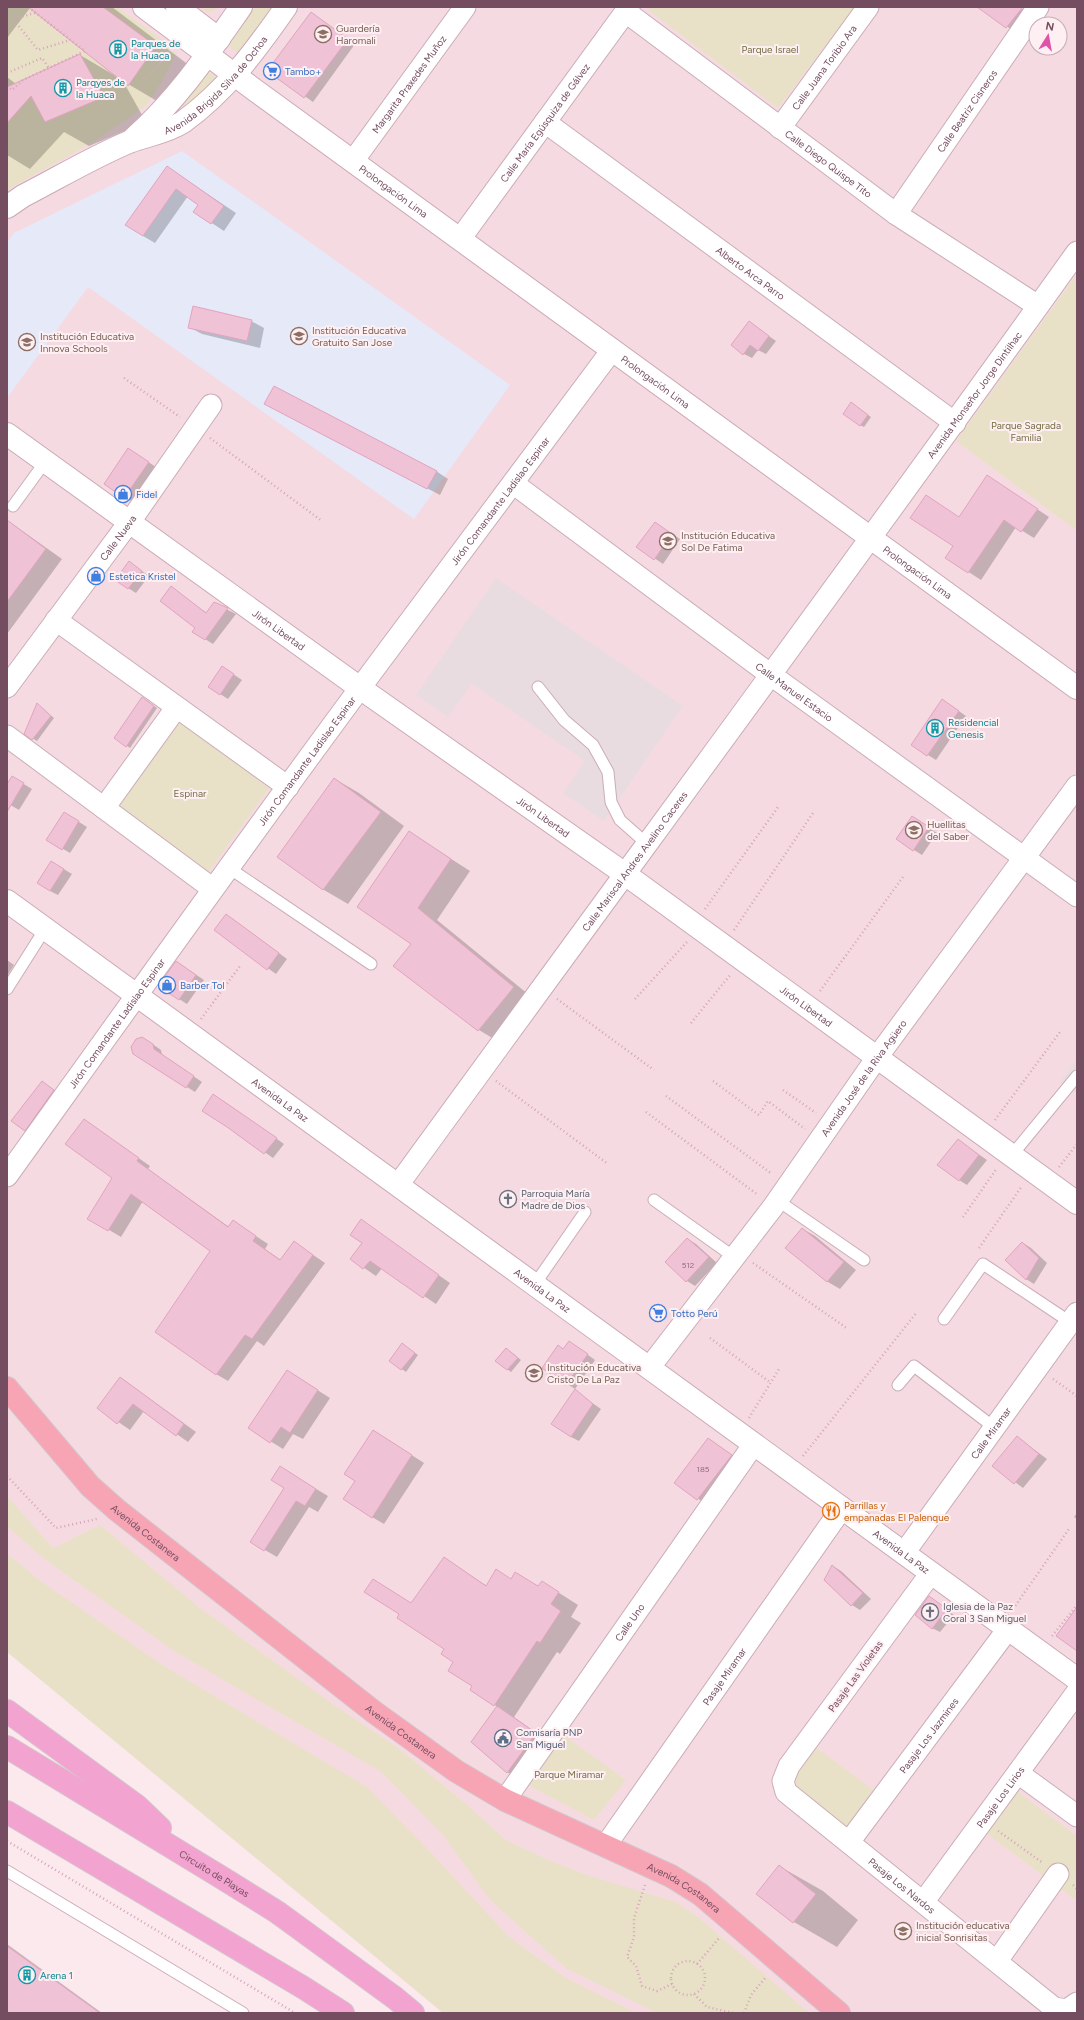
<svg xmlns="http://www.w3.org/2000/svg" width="1084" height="2020" font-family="Figtree,sans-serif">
<rect width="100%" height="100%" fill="#fce9ed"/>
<path fill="#f5dbe1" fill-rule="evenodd" d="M7,7H1077V2013H541L7,1596ZM1036,24H1060V48H1036Z"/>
<path fill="#e8dce1" d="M496,578L683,706L604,821L563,793L585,761L472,684L448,717L416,695Z
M1077,1059V1094L1060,1082Z"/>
<path fill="#e5e9f8" d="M182,151L510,385L414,519L88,287L7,398V243L14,233Z"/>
<path fill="#e9e1c7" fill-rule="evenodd" d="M7,7H28L128,86L156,46L103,7H117L170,45L168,53L140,85L173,51L177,52L161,83L146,106L90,144L7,190V123L27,102L7,86ZM80,54L104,97L45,122L23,80Z
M200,7H220L208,13Z
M251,7H277L246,51L237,52L231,49L229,43Z
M650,7H855L778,108L648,10Z
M207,73L214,74L217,81L175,117Z
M1077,274V531L956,441Z
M173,711L273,783L207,874L107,802Z
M7,1496L53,1548L100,1525L200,1608L334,1705L398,1748L466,1804L506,1840L546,1859L587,1875L676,1902L698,1917L809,2013H657L567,1969L491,1901L443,1835L380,1771L177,1653L44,1559L7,1526Z
M7,1554L42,1582L164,1666L367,1787L423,1844L508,1936L566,1978L637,2013H443L7,1652Z
M562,1734L626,1780L594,1820L526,1784Z
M817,1748L876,1792L849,1828L796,1788V1775Z
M1018,1792L1077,1836V1901L987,1834Z"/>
<path fill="#0003" d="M7,7H112L198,72L172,110L123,81L146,122L89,146L64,132L30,169L7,155V77L16,84L80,55L114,75L30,8L7,38Z
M979,7H1019L1029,14L1015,32Z
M319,18L355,44L313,102L269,71Z
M167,167L236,213L224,231L195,212L200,204L188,196L155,243L143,236Z
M251,321L264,328L260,348L202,334L189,327Z
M749,322L776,341L766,354L758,350L752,358L744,354Z
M855,406L871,417L864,427L860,425Z
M278,411L436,471L448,479L440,495Z
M136,454L156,467L133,502L105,484Z
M987,476L1049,517L1034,538L1016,527L981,580L947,558L955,546L959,517Z
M7,520L62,559L7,634Z
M655,523L680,539L663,564L638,547Z
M129,562L149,576L136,593L128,588Z
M171,588L207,613L214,603L236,614L213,644L205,639Z
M230,672L242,680L228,699L209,687Z
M146,700L157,708L130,748L127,746Z
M37,704L54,718L37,741L26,734Z
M950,705L966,716L936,760L912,745Z
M12,777L32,789L19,810L7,803V786Z
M335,779L359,793L404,826L348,904L324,890L279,857Z
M65,813L87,827L70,853L48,840Z
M912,817L937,833L922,855L914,850Z
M409,832L470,871L437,920L534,999L499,1042L479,1030L394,966L412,944Z
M52,862L72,874L58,895L50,891Z
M234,920L287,959L276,974L215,930Z
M7,960L14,965L7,976Z
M177,962L204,980L187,1004L179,999Z
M151,1043L161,1050L162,1055L202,1082L195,1092L133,1053Z
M42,1082L62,1095L33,1135L25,1130Z
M222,1100L284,1144L273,1158L228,1126Z
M84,1120L150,1166L148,1169L229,1227L233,1221L268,1244L265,1249L281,1260L294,1242L325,1263L264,1346L257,1341L228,1381L216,1374L212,1251L143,1201L121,1237L89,1218L114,1177Z
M958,1140L987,1160L967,1185L959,1180Z
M361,1221L450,1283L436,1304L382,1268L376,1276L351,1259L363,1243Z
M803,1229L815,1236L856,1270L840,1289L828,1282L787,1248Z
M688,1239L696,1244L717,1263L695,1286L687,1281L666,1262Z
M1023,1243L1031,1248L1047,1263L1034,1284L1026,1279Z
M406,1347L418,1355L406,1372L390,1361Z
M577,1347L595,1360L575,1389L543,1368L564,1350Z
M510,1351L521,1360L511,1372L496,1361Z
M287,1371L330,1398L303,1439L293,1434L283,1449L249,1428Z
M121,1378L196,1432L188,1442L144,1411L130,1430L98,1408Z
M575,1391L601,1409L579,1441L571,1437Z
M1017,1437L1047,1459L1023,1488L994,1466Z
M385,1438L424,1463L384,1524L372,1517L356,1481Z
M709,1439L743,1463L710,1507L676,1483Z
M293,1475L328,1496L318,1512L309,1507L277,1557L265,1550Z
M1077,1513V1519L1074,1517Z
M444,1558L487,1586L512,1580L539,1587L542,1582L578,1605L571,1617L581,1623L560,1654L557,1652L514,1717L548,1741L520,1779L507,1772L498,1707L471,1690L474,1686L412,1604Z
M833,1566L841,1571L871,1599L860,1610L852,1605L825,1580Z
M929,1597L954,1615L940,1632L932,1628Z
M779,1866L823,1891L858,1920L837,1947L794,1922Z
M7,1944L102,2013H7Z"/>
<path fill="#f0c2d5" stroke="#e2a3bf" d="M28,7H103L156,46L128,86Z
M977,7H1023L1006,28Z
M311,12L348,39L304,98L267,71Z
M80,54L104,97L45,122L31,96L7,123V87Z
M167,166L224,206L211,224L193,212L198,205L176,189L143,236L125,225Z
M193,306L252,320L247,341L188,328Z
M749,321L769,336L758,351L750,345L743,355L731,345Z
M274,386L437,471L427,489L264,404Z
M851,402L868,415L860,426L843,414Z
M128,448L149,462L124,498L104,484Z
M987,475L1038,509L1021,532L1004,520L968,573L945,558L953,546L910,518L926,495L959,517Z
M7,520L46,549L7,602Z
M655,522L672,534L654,560L636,547Z
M129,561L142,571L128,589L115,580Z
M171,586L206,613L214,602L228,608L205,640L192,632L195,628L160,601Z
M222,666L234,674L220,695L208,687Z
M142,697L154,706L126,747L114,738Z
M942,699L959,711L927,756L911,745Z
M37,703L51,716L32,740L24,734Z
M12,776L24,783L7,812V784Z
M334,778L381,812L323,890L277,857Z
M64,812L79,821L62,850L46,840Z
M912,816L929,827L913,851L896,839Z
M409,831L451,859L418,908L514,987L478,1031L393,966L411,944L357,907Z
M51,861L64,869L50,891L37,883Z
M226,914L279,953L267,970L214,930Z
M176,961L196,975L179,1000L158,986Z
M142,1037L153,1044L154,1049L194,1076L186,1088L133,1054L131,1047L136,1039Z
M42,1081L54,1090L25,1131L11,1121Z
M213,1094L277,1138L264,1154L227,1127L202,1111Z
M84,1119L139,1158L137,1161L228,1227L233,1220L256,1236L253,1241L280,1260L294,1241L313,1255L252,1339L245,1335L216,1375L155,1332L210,1251L131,1194L108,1231L87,1219L112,1178L65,1144Z
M958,1139L979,1155L959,1181L937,1165Z
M361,1219L439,1275L423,1298L370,1261L363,1269L350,1259L362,1243L350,1235Z
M802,1228L844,1262L827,1282L785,1248Z
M687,1238L709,1257L686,1282L665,1262Z
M1022,1242L1039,1258L1026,1280L1005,1260Z
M569,1341L588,1354L566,1385L542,1368L558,1345L563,1349Z
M402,1343L415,1353L401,1370L389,1361Z
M506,1348L518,1358L507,1370L495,1361Z
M287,1370L318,1390L290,1433L281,1427L270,1443L248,1428Z
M120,1377L184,1424L176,1436L133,1404L117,1424L97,1408Z
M575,1389L593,1404L571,1437L551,1424Z
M373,1430L412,1455L372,1518L343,1499L355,1481L344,1474Z
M1017,1436L1039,1454L1014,1484L992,1466Z
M708,1438L732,1455L697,1500L674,1483Z
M280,1466L316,1489L305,1506L296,1501L264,1551L250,1542L284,1488L271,1480Z
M444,1557L486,1586L496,1569L511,1579L515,1572L538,1586L542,1581L559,1592L551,1604L561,1611L540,1643L537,1641L494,1706L470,1690L472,1686L448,1671L453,1662L441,1654L444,1649L397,1618L399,1614L364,1592L373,1579L411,1603Z
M832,1565L863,1593L851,1606L824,1580Z
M929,1596L947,1609L932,1629L915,1615Z
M1077,1607V1651L1056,1636Z
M497,1706L536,1733L507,1773L471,1742Z
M779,1865L816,1894L793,1923L756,1894Z
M7,1946L100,2013H7Z"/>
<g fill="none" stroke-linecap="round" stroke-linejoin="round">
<g stroke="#cbacb8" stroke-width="13">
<path id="lane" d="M13,506L45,462
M538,687L564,720L593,745L608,772L611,802L620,820L646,843
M229,868L371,964
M7,989L45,929
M1012,1155L1077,1076
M654,1200L734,1257
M777,1200L864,1260
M535,1284L585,1212
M944,1319L983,1264L1070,1322
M898,1385L914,1366L995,1428
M7,1871L243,2013"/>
</g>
<g stroke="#cbacb8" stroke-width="23">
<g id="street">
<path id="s1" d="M626,12L896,214L1038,306"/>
<path id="s2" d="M545,122L955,423"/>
<path id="s3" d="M780,128L868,7"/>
<path id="s4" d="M353,161L465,7"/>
<path id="s5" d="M896,214L1038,7"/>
<path id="s6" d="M460,239L629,7"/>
<path id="s7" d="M514,484L771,675L1077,896"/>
<path d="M56,620L288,787"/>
<path id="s8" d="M7,687L136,513L211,405"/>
<path d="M7,736L213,889"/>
<path d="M104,808L176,708"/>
<path id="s9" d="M7,1176C124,1013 240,850 360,688C444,575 529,463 612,350"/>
<path id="s10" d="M398,1185C624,874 853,565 1077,252"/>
<path id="s11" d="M649,1368L773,1207L878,1056L1077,786"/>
<path id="s12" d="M904,1553L1077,1313"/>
<path id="s13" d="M931,1573L789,1766L783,1781L786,1792L1054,2008L1067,2010L1077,2003"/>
<path d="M1018,1773L1077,1816"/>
<path id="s14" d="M505,1800L754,1444"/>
<path id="s15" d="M849,1842L1008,1629"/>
<path id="s16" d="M606,1845L842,1508"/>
<path id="s17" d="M924,1901L1077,1692"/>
<path d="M997,1961L1058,1874"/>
</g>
</g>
<g stroke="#cca8b6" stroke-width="24">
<g id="secondary">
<path id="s18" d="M144,7L252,88L1077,688"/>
<path d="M177,7L219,39"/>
<path d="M134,138C177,100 208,54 241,7"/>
<path id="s19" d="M7,207L23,196C58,178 93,157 129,142C147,135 166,133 183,122C226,91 256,50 286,7"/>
<path id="s20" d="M7,434L360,688L625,874L1077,1203"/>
<path id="s21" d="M7,901L1077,1679"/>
</g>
</g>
<g stroke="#d3c6cc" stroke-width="24">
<g id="primary">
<path id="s22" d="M7,1388L90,1486L117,1510L374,1712L456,1771L505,1800L671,1876L700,1894L839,2013"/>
</g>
</g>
<g stroke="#d3c6cc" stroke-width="24">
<g id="highway">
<path d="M7,1711L137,1806L160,1828"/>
<path id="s23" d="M7,1747L224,1879L277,1912L395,1998L413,2013"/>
<path d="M7,1812L304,1988L343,2013"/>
</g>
</g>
<path stroke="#d5a4ba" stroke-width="2.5" stroke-dasharray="1 3" stroke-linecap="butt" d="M35,13L13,19L38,50L70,40
M7,73L42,58L49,68
M7,86L12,90L23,80L85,51L28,7
M124,378L180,417
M210,438L322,521
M705,909L778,807
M734,930L813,813
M820,991L903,877
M557,999L654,1070
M635,999L687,942
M201,1019L240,966
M691,1023L731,974
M496,1081L608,1164
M713,1081L759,1115L768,1101L805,1129
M783,1090L816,1113
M666,1096L772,1174
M646,1112L758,1195
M995,1120L1060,1032
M1059,1167L1077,1144
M963,1217L997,1168
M979,1248L1022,1186
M753,1263L848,1329
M710,1338L771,1383
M1053,1379L1077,1396
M749,1418L779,1369
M803,1456L917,1312
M7,1476L56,1528L97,1519
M1013,1609L1069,1529
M1052,1636L1077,1605
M998,1831L1043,1863
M7,1841L295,2013
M645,1885L634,1918V1937L627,1957L636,1966L642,1986L657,1991L672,1984
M1073,1885L1077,1889
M671 1978a17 17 0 1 1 34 0a17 17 0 1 1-34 0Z
M697,1964L720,1937
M694,1994L707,2007L733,2013
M744,2013L751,1995L766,1977"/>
<use href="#lane" stroke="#fff" stroke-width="11"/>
<use href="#street" stroke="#fff" stroke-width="21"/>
<use href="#secondary" stroke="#fff" stroke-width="22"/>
<use href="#primary" stroke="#f7a5b5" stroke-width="22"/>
<use href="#highway" stroke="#f3a3d0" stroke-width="22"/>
</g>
<defs>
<g id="school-ring" transform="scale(0.9)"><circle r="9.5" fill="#feeff3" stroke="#8d6e63" stroke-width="1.5"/><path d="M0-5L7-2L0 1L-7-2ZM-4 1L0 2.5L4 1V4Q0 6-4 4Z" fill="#8d6e63"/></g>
<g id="building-ring" transform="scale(0.9)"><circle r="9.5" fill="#feeff3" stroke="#0f9aa8" stroke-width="1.5"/><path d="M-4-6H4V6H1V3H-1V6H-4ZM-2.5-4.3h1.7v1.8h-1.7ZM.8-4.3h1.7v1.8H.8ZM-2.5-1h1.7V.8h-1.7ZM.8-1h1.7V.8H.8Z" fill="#0f9aa8"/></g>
<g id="supermarket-ring" transform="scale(0.9)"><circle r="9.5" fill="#feeff3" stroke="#3f7fe0" stroke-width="1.5"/><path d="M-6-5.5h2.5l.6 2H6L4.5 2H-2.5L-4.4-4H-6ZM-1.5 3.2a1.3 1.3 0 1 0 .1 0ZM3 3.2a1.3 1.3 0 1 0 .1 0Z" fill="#3f7fe0"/></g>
<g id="shop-ring" transform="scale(0.9)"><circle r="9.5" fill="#feeff3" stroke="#3f7fe0" stroke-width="1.5"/><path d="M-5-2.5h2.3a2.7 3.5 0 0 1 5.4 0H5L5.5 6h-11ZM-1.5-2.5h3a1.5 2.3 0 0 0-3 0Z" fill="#3f7fe0"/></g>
<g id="church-ring" transform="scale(0.9)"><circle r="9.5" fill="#feeff3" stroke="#6b7280" stroke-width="1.5"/><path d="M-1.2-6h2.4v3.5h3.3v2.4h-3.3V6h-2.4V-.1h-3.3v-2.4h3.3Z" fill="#6b7280"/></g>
<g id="restaurant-ring" transform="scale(0.9)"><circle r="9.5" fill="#feeff3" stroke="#e8710a" stroke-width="1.5"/><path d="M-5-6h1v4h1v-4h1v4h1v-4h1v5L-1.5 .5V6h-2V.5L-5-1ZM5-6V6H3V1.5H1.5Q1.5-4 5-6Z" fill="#e8710a"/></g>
<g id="civic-ring" transform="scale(0.9)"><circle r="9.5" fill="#feeff3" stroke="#5c6f8a" stroke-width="1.5"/><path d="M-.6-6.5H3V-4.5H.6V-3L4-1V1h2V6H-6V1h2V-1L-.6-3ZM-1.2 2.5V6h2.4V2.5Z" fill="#5c6f8a"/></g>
</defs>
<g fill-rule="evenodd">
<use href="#school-ring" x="323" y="34"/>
<use href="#building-ring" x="118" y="49"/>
<use href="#supermarket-ring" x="272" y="71"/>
<use href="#building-ring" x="63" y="88"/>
<use href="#school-ring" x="299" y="336"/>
<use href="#school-ring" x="27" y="342"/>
<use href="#shop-ring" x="123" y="494"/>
<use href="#school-ring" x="668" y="541"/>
<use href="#shop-ring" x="96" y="576"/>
<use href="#building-ring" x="935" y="728"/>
<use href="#school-ring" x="914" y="830"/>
<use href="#shop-ring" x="167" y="985"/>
<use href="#church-ring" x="508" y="1199"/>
<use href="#supermarket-ring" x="658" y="1313"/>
<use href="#school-ring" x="534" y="1373"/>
<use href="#restaurant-ring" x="831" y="1511"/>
<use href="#church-ring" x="930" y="1612"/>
<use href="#civic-ring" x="503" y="1738"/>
<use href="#school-ring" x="903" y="1931"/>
<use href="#building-ring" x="27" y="1975"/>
</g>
<g text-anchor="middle" stroke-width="4" stroke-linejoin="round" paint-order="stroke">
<g font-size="8" fill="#946a7d">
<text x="688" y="1268">512</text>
<text x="703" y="1472">185</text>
</g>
<g font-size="10" fill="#785e54" stroke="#feeff3" text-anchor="start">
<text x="336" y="32">Guardería<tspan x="336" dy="12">Haromali</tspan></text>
<text x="312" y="334">Institución Educativa<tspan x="312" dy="12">Gratuito San Jose</tspan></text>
<text x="40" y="340">Institución Educativa<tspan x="40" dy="12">Innova Schools</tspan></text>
<text x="681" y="539">Institución Educativa<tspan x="681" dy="12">Sol De Fatima</tspan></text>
<text x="927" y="828">Huellitas<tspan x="927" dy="12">del Saber</tspan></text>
<text x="547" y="1371">Institución Educativa<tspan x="547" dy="12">Cristo De La Paz</tspan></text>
<text x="916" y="1929">Institución educativa<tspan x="916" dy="12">inicial Sonrisitas</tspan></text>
</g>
<g font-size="10" fill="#0d838f" stroke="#feeff3" text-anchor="start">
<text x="131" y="47">Parques de<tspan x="131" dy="12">la Huaca</tspan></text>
<text x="76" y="86">Parqyes de<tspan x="76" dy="12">la Huaca</tspan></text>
<text x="948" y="726">Residencial<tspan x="948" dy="12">Genesis</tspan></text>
<text x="40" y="1979">Arena 1</text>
</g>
<g font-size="10" fill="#746e42" stroke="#feeff3">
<text x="770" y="53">Parque Israel</text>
<text x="1026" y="429">Parque Sagrada<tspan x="1026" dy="12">Familia</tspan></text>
<text x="190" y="797">Espinar</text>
<text x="569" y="1778">Parque Miramar</text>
</g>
<g font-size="10" fill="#754d60" stroke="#feeff3">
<text dy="4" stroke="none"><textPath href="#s3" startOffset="75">Calle Juana Toribio Ara</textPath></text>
<text dy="4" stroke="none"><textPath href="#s19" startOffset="245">Avenida Brigida Silva de Ochoa</textPath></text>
<text dy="4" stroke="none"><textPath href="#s4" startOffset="95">Margarita Praxedes Muñoz</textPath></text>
<text dy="4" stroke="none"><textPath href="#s5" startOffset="125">Calle Beatriz Cisneros</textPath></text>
<text dy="4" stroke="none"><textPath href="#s6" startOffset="144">Calle María Egúsquiza de Gálvez</textPath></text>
<text dy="4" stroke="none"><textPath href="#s1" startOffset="253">Calle Diego Quispe Tito</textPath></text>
<text dy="4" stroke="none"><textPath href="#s18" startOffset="310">Prolongación Lima</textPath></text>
<text dy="4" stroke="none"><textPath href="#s2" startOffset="255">Alberto Arca Parro</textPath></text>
<text dy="4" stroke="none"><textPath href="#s18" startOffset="634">Prolongación Lima</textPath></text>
<text dy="4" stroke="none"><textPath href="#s10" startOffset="978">Avenida Monseñor Jorge Dintilhac</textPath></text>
<text dy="4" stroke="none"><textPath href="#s9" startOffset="836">Jirón Comandante Ladislao Espinar</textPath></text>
<text dy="4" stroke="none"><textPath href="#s8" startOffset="186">Calle Nueva</textPath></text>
<text dy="4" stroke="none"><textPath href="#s18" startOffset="958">Prolongación Lima</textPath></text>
<text dy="4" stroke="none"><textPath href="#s20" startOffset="335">Jirón Libertad</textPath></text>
<text dy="4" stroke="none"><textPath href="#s7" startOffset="349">Calle Manuel Estacio</textPath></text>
<text dy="4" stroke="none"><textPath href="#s9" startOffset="512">Jirón Comandante Ladislao Espinar</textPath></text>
<text dy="4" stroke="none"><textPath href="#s20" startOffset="659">Jirón Libertad</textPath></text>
<text dy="4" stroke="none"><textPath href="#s10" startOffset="401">Calle Mariscal Andres Avelino Caceres</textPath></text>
<text dy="4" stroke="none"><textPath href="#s20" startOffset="983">Jirón Libertad</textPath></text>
<text dy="4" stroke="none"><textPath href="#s9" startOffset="188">Jirón Comandante Ladislao Espinar</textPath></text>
<text dy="4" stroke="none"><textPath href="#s11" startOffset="361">Avenida José de la Riva Agüero</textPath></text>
<text dy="4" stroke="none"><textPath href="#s21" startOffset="338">Avenida La Paz</textPath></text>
<text dy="4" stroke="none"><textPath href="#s21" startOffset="662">Avenida La Paz</textPath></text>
<text dy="4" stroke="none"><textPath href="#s12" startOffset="148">Calle Miramar</textPath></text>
<text dy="4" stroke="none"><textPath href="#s22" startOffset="201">Avenida Costanera</textPath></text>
<text dy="4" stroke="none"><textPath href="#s21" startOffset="1106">Avenida La Paz</textPath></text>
<text dy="4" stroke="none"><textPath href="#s14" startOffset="217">Calle Uno</textPath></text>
<text dy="4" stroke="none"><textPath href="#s16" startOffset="206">Pasaje Miramar</textPath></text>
<text transform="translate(855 1676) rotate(-54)" y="4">Pasaje Las Violetas</text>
<text dy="4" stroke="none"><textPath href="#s22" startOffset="525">Avenida Costanera</textPath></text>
<text dy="4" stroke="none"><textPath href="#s15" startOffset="133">Pasaje Los Jazmines</textPath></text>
<text dy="4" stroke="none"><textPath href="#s17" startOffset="129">Pasaje Los Lirios</textPath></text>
<text dy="4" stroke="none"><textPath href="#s23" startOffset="243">Circuito de Playas</textPath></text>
<text dy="4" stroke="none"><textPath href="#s13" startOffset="416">Pasaje Los Nardos</textPath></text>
<text dy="4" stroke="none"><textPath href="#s22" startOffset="849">Avenida Costanera</textPath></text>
</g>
<g font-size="10" fill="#366cbe" stroke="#feeff3" text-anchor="start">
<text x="285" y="75">Tambo+</text>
<text x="136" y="498">Fidel</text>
<text x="109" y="580">Estetica Kristel</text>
<text x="180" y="989">Barber Tol</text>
<text x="671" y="1317">Totto Perú</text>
</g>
<g font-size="10" fill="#5b616d" stroke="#feeff3" text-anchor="start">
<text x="521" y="1197">Parroquia María<tspan x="521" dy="12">Madre de Dios</tspan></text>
<text x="943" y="1610">Iglesia de la Paz<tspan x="943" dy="12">Coral 3 San Miguel</tspan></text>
</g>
<g font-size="10" fill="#c56008" stroke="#feeff3" text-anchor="start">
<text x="844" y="1509">Parrillas y<tspan x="844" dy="12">empanadas El Palenque</tspan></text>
</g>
<g font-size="10" fill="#4e5e75" stroke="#feeff3" text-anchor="start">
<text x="516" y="1736">Comisaría PNP<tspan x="516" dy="12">San Miguel</tspan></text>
</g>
</g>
<rect width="1084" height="2020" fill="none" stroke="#754d60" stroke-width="16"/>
<g transform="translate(1048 36) rotate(11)"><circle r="19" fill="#feeff3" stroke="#c7aeb8"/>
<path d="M0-3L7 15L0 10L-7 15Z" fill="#df54a8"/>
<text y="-6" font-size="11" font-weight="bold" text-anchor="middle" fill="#754d60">N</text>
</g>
</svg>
